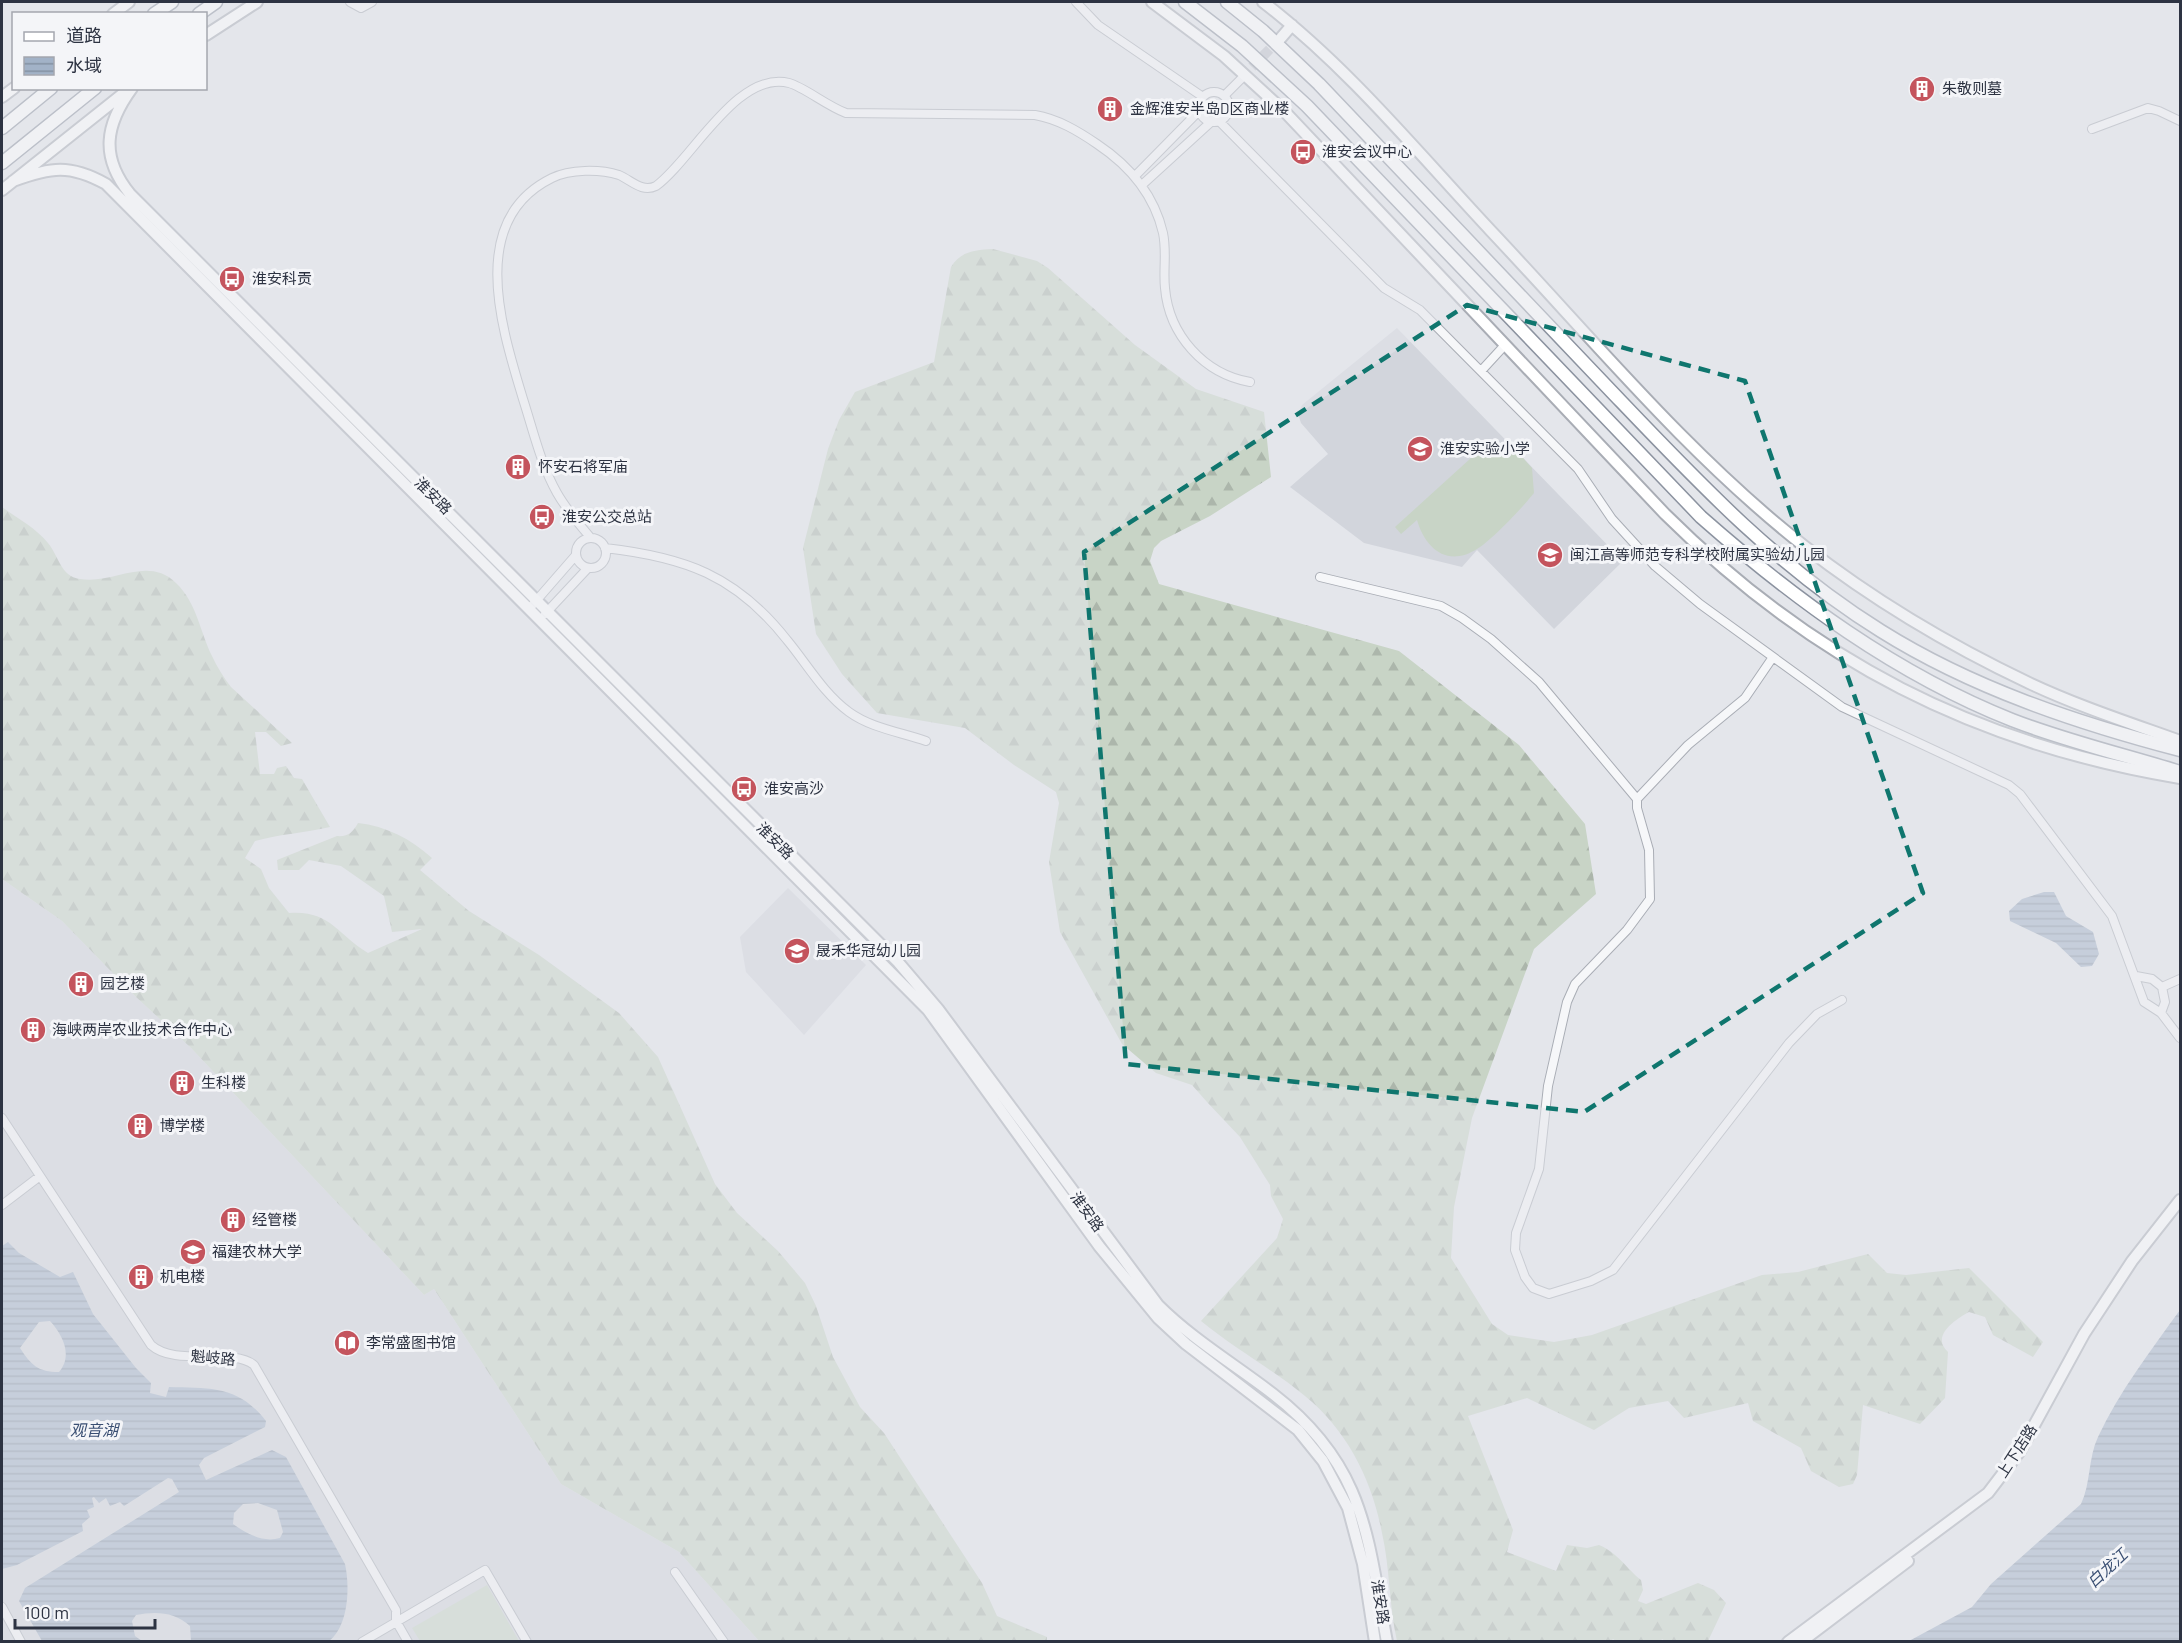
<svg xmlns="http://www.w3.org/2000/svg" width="2182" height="1643" font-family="Barlow,'Noto Sans SC',sans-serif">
<defs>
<pattern id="forest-firs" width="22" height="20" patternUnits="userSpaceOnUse" patternTransform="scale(1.5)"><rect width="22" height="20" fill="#c8d4c6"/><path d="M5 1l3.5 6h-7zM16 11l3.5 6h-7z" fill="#acb6ab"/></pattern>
<pattern id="water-rules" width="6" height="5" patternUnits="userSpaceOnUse" patternTransform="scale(1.5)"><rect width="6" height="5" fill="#a2b2c7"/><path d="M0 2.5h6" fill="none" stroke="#8491a3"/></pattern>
</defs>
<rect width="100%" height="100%" fill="#e4e6eb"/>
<path fill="#d2d5dc" d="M1397,328L1623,561L1554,629L1477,550L1462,567L1364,543L1290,487L1328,454L1301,423L1298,414L1302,405Z
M2,879L62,921L136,997L191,1048L424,1295L434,1289L561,1484L679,1552L759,1641H2Z
M788,888L866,965L804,1035L746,972L740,937Z"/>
<path fill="url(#forest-firs)" d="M993,249L1037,261L1048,268L1135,345L1196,389L1264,412L1271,477L1210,516L1161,541L1154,548L1150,561L1159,584L1399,651L1519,745L1585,824L1596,894L1534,949L1472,1118L1454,1207L1451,1258L1492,1324L1508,1335L1554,1342L1592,1335L1762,1275L1798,1272L1868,1254L1887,1273L1906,1275L1969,1268L2043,1342L2033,1357L1993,1335L1985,1317L1969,1312C1956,1319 1930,1336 1948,1352L1945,1398L1920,1424L1863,1405L1857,1475L1853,1484L1839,1487L1811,1471L1801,1448L1753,1421L1748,1403L1684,1418L1668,1401L1629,1408L1594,1430L1527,1398L1468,1416L1513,1530L1507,1552L1556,1571L1567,1545L1587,1548L1599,1545C1618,1553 1626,1568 1641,1580L1643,1590L1638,1601L1646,1604L1698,1583L1714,1590L1726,1603L1708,1641H1665L1662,1639L1661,1641L1617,1642L1613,1639L1610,1642L1397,1641C1389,1606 1390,1568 1382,1533C1372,1480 1347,1430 1305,1396C1272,1369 1234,1348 1201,1321L1277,1238L1283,1219L1271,1196L1270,1185L1240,1137L1207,1102L1192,1085L1156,1073L1122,1044L1060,932L1049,862L1059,803L1056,792L1014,765L965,728L877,713L842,674L816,634L803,548L828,449L839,420L855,392L934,362L951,267C961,251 975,250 993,249Z
M2,507C17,518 36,528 48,543C59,556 60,576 80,579C113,585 147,555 176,583C197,603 200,632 212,656C217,667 224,678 231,687L292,743L281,746L266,732H255L260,774H274L277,768L286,766L294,778L302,779L330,827C304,833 280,834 255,841L245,858L261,869L269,888L289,913C330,910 337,934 368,953L422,929L392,932L384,896L341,866L309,860L299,870H278L277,860L337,836C348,837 353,832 358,823C386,826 411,839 432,858L420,870L469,911L539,955L619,1013L658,1057L715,1184L737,1213L778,1251L805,1283L816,1306L833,1357L860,1407L884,1433L982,1583L997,1616L1047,1637V1641H759L679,1552L561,1484L434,1289L424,1295L191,1048L136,997L62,921L2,879Z"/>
<path fill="#c8d4c6" d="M1510,443L1532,468L1534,493C1523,507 1491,541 1477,549C1447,568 1425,548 1417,520L1401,534L1395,527L1482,448Z
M487,1585L519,1641H420L412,1628Z"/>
<path fill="url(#water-rules)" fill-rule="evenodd" d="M2044,892H2054L2066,916L2093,932L2099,954L2092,966L2081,967L2056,943L2010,921L2009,911L2022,899Z
M8,1242L19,1253L60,1277L73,1272L93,1314L136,1368L151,1383L150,1393L166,1397L169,1387C211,1388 239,1386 266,1421L265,1427L204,1458L199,1465L206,1480L272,1450L286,1457L345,1564C350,1586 349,1627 328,1642L191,1641L190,1626C175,1612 156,1611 136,1615L132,1621L135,1636L142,1641H42L19,1601L25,1588L179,1492L172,1479L168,1478L124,1506L120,1502L110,1506L106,1498L99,1503L94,1497L92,1498L94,1507L87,1510L90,1517L82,1524L83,1531L17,1565L2,1569V1246ZM50,1321C63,1335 73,1356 59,1372C38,1372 31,1365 20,1348L39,1322ZM258,1503L277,1510L283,1532L280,1538C263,1543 247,1534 233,1524L234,1513L243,1504Z
M2180,1310V1641H1909L1972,1607L1991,1584L2081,1504C2091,1483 2088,1458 2098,1437C2119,1392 2151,1350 2180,1310Z"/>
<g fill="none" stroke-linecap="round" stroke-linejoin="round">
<path stroke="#bfc2c9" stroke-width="10" stroke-dasharray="10 5" stroke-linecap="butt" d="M1252,67L1280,39"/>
<g stroke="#a9adb5" stroke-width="10">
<path id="minor" d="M350,2L361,8L372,2
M1076,2L1098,25L1203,97
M1199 107a15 15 0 1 1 30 0a15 15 0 1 1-30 0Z
M1224,96L1245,75
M1219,121L1384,288L1420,310L1578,469L1612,519L1655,566L1700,604L1842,707L2009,785L2020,794L2112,916L2144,1002L2161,1013L2180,1038
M2092,129L2148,108L2159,111L2180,121
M1135,176L1200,110
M1143,184L1212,121
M1481,371L1504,346
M590,537C578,523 566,509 557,493C541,465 533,430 523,399C502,329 466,220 552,178C570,169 600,169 619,175C631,180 642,193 656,186C692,160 737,70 789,83C804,87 827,106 846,113L1035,115C1058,119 1078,131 1097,144C1130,166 1154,194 1163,233C1167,252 1163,270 1165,288C1169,335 1204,374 1250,382
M576 553a15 15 0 1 1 30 0a15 15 0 1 1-30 0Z
M605,548C684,557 736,575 787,640C807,664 823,693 849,712C871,728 900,732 926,741
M1320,577L1441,606L1462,618L1491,639L1539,682L1637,799V808L1649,850L1650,899L1627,930L1575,984L1567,1002L1548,1086L1539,1169L1516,1233L1515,1250L1525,1277L1533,1288L1549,1294L1591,1281L1613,1270L1789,1043L1817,1014L1842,1000
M529,609L576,555
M545,614L588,568
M1637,799L1688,745L1745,698L1773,657
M2136,976L2152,979L2162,987
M2161,1013L2165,1002L2162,987L2180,979
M2,1118L151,1345C175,1367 232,1347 254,1365L396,1610V1621
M2,1205L40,1176
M675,1572L724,1642
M2,1607L21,1642
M396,1621L408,1642
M362,1642L485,1570L527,1642"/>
</g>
<g stroke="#a9adb5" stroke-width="14">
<path id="secondary" d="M1152,2L1224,56L1285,112L1665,514C1813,661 1975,744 2180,778
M1263,2C1348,67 1418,153 1491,231C1592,338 1688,455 1804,546C1872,599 1951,646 2029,683C2078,706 2130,723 2180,741
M113,14L129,2
M206,35L257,2
M1280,39L1292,25
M132,88C105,125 100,157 130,194L898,962L938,1009L1158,1305C1192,1339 1234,1364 1273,1394C1366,1466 1367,1536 1387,1642
M2,97L14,88
M13,181C51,167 70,164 106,184L928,1010L1099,1246L1158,1318L1186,1344L1298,1430L1323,1461L1348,1508L1363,1564L1375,1642
M2,190L124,93
M1788,1642L1988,1493L2020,1451L2084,1334L2132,1261L2180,1200
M1801,1642L1908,1561"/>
</g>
<g stroke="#8c93a0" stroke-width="15">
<path id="trunk" d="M1185,2L1242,46L1307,106L1701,517C1794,599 1896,674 2012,720C2066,741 2125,755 2180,772
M1227,2L1263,31L1319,84C1417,186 1513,289 1611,391C1695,479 1776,566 1881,631C1972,688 2077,723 2180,750
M154,14L172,2
M199,14L216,2
M2,128L51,88
M2,163L95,88"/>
</g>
<use href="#minor" stroke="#f6f7f9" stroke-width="8"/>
<use href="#secondary" stroke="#fff" stroke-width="10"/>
<use href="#trunk" stroke="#fff" stroke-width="12"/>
</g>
<path d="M0 0H2182V1643H0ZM1467,305L1745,381L1923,893L1584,1112L1126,1064L1084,552Z" fill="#e4e6eb" fill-opacity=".55" fill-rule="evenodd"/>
<path fill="none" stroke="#0f766e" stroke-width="4.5" stroke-dasharray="12 8" stroke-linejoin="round" d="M1467,305L1745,381L1923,893L1584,1112L1126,1064L1084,552Z"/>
<defs>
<g id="building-disc" transform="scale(1.35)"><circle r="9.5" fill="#c4545d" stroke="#f4f5f8"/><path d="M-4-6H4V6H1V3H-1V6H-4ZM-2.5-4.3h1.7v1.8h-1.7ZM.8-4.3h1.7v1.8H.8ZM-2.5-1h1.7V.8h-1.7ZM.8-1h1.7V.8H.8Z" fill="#fff"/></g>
<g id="bus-disc" transform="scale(1.35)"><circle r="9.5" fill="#c4545d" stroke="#f4f5f8"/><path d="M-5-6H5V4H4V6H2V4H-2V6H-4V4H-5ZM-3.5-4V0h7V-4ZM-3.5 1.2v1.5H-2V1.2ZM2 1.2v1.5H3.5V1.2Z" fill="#fff"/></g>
<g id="school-disc" transform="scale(1.35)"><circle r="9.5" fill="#c4545d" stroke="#f4f5f8"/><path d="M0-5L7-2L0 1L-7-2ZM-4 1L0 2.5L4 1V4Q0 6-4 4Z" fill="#fff"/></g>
<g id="university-disc" transform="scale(1.35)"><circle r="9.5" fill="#c4545d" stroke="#f4f5f8"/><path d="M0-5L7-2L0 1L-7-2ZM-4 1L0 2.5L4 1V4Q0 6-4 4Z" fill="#fff"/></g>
<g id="library-disc" transform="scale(1.35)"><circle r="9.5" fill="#c4545d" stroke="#f4f5f8"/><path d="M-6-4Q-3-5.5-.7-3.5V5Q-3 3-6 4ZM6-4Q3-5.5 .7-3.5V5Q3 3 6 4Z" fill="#fff"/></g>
</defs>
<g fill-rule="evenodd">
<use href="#building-disc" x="1922" y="89"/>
<use href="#building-disc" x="1110" y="109"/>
<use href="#bus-disc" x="1303" y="152"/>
<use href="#bus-disc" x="232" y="279"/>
<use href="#school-disc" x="1420" y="449"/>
<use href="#building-disc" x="518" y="467"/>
<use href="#bus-disc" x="542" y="517"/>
<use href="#school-disc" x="1550" y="555"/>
<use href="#bus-disc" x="744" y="789"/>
<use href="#school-disc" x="797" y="951"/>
<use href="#building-disc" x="81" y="984"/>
<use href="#building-disc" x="33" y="1030"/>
<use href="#building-disc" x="182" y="1083"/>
<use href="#building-disc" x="140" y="1126"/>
<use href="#building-disc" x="233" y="1220"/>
<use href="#university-disc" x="193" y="1252"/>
<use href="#building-disc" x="141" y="1277"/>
<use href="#library-disc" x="347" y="1343"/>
</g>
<g text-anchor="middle" stroke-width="6" stroke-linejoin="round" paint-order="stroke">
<g font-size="15" fill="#2d3342" stroke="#f4f5f8" text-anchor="start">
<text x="1942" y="94">朱敬则墓</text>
<text x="1130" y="114">金辉淮安半岛D区商业楼</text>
<text x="1322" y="157">淮安会议中心</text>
<text x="252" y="284">淮安科贡</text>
<text x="1440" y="454">淮安实验小学</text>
<text x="538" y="472">怀安石将军庙</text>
<text x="562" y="522">淮安公交总站</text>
<text x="1570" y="560">闽江高等师范专科学校附属实验幼儿园</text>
<text x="764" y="794">淮安高沙</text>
<text x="816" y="956">晟禾华冠幼儿园</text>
<text x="100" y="989">园艺楼</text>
<text x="52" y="1035">海峡两岸农业技术合作中心</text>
<text x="201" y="1088">生科楼</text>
<text x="160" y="1131">博学楼</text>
<text x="252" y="1225">经管楼</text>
<text x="212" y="1257">福建农林大学</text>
<text x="160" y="1282">机电楼</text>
<text x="366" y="1348">李常盛图书馆</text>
</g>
<g font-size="15" fill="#2d3342" stroke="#f4f5f8">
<text transform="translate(433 496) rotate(45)" y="5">淮安路</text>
<text transform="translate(775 841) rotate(45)" y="5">淮安路</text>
<text transform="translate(1087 1212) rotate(54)" y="5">淮安路</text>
<text transform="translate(213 1358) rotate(5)" y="5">魁岐路</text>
<text transform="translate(2017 1451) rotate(-57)" y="5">上下店路</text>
<text transform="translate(1380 1602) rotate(81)" y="5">淮安路</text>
</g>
<g font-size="16" font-style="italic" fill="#3a4f73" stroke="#f4f5f8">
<text x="94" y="1436">观音湖</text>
<text transform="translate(2107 1568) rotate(-43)" y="6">白龙江</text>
</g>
</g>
<rect width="2182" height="1643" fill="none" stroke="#2d3342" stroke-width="6"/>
<rect x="12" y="12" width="195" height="78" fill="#f4f5f8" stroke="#a4a7af" stroke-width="1.5"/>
<rect x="24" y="32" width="30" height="9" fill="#ffffff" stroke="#a4a7af" stroke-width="1.5"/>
<text x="66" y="42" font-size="18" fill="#2d3342">道路</text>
<rect x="24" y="57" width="30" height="18" fill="url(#water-rules)" stroke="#a4a7af" stroke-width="1.5"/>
<text x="66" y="72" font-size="18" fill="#2d3342">水域</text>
<path d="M15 1619v9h140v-9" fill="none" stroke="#2d3342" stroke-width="3"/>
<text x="24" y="1619" font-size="18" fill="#2d3342" stroke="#f4f5f8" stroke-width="4.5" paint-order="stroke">100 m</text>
</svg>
